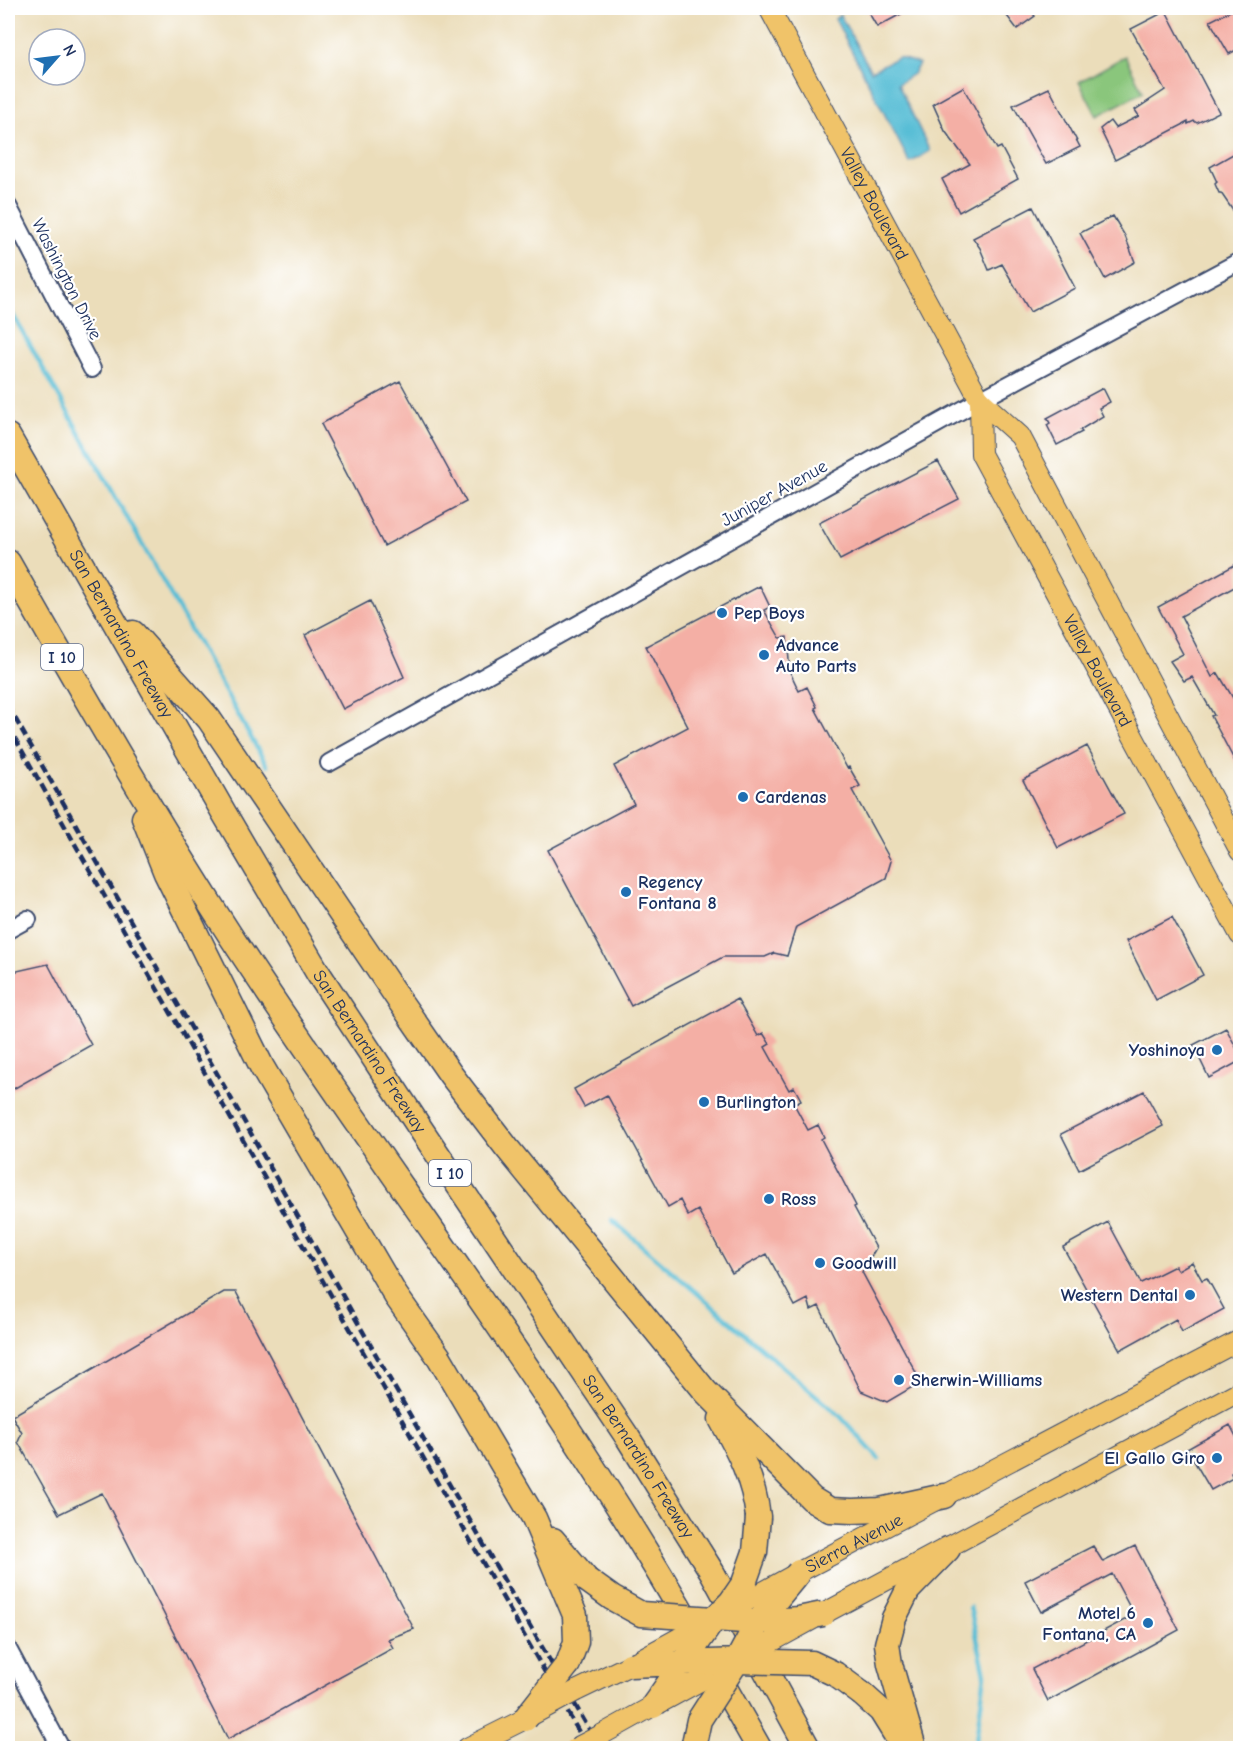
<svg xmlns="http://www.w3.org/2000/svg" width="1248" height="1756" font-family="'Comic Neue',sans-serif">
<rect width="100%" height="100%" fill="#fff"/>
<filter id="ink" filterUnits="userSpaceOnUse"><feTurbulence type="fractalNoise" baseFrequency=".0167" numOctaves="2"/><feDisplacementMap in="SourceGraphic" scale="12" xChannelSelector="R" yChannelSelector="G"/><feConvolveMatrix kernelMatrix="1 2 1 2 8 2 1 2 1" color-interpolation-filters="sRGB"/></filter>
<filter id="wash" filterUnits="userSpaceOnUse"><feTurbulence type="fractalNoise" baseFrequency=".008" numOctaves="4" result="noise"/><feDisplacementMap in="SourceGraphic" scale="24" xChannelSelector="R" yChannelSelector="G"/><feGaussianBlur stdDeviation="1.35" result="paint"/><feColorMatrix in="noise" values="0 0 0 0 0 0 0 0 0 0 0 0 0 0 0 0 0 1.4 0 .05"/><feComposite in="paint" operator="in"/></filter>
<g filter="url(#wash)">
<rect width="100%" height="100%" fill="#ebddba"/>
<path fill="#8ac67b" stroke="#527a6c" stroke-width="1.5" d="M1125,56L1143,92L1097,116L1079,82Z"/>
<path fill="#57bdd5" stroke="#39769a" stroke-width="1.5" d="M840,15L871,71L898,57L919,64L913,74L898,84L930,151L910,163L835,19Z"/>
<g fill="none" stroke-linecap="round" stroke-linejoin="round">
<path stroke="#57bdd5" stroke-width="4.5" d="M8,306L267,766
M612,1220L840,1416L879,1459
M970,1607L985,1674L975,1748"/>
</g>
<g id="blocks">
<path fill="#f4afa5" d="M866,8H912L877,27Z
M1001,8H1028L1035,16L1017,29Z
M1236,8H1240V48L1229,54L1210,21Z
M1166,11L1219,112L1197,123L1194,121L1188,124V122L1115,160L1100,129L1110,121L1115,128L1139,116L1135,110L1165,90L1131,29Z
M963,87L997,149L1001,147L1018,179L959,212L942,179L970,164L945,131L933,104Z
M1049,88L1080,147L1046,164L1013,105Z
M1240,150V221L1221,193H1219L1215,184L1217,182L1210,167Z
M1033,207L1075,288L1030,312L1002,264L989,270L980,248L973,238Z
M1113,216L1125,236L1135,262L1105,279L1080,233Z
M400,381L466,502L384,546L321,424Z
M1103,388L1110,402L1099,408L1103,416L1080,430L1082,432L1057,445L1047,425L1050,423L1047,418Z
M938,461L959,499L840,560L819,523Z
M1240,562V584L1181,616L1212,677L1218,673L1236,703L1240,701V771L1211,716L1214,715L1192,677L1184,681L1170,661L1183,654L1158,607Z
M760,586L770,607L764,610L780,638L787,637L790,672L799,691L807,687L817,707L815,708L847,768L849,767L860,786L852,790L891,861L886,878L796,927L787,956L774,953L765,957H723L631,1006L548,850L634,804L614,766L688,727L646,646Z
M370,601L404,677L343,709L305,635Z
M1087,746L1124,814L1058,848L1023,780Z
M1172,917L1203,975L1156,1000L1126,941Z
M48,964L91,1045L8,1092V973Z
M737,999L758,1036L763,1033L770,1044L765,1047L789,1090L794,1087L801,1100L794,1104L808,1130L818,1125L824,1137L821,1139L856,1206L854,1207L876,1248L862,1272L921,1382L887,1402L861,1391L819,1306L811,1310L808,1299L795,1306L767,1254L732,1273L698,1210L688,1216L680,1200L668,1207L607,1095L584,1107L574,1089Z
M1226,1028L1240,1055V1061L1209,1078L1193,1045Z
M1144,1091L1163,1126L1079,1170L1061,1134Z
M1108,1222L1141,1283L1175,1266L1178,1270L1192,1262L1202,1280L1207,1278L1224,1309L1182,1332L1176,1319L1120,1350L1063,1247Z
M224,1292H236L414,1629L388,1639L393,1648L228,1739L102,1493L59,1514L18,1442L22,1433L12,1416Z
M1230,1425L1240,1444V1468L1231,1473L1233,1478L1211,1490L1187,1449Z
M1093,1546L1103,1562L1135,1546L1179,1630L1048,1701L1032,1669L1134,1615L1112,1574L1041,1612L1025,1581Z"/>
</g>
</g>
<g filter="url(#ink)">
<use href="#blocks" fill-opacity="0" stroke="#3a496c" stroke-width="1.5"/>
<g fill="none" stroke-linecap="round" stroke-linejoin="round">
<g stroke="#3a496c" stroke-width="20">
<path id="minor" d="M8,206L92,369
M329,763L980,400L1240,261
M8,930L28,919
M8,1649L61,1748"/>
</g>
<g stroke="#3a496c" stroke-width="22">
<g id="major">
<path id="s1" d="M769,8L980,400L1020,436L1240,851"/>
<path id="s2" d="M980,400L981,454L1240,935"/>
<path id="s3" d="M799,1572L1240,1340"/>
<path d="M823,1614L1240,1391"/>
<path d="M576,1691L630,1665"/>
<path d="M601,1735L653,1706"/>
<path d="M467,1748L525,1719"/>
</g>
</g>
<g stroke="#3a496c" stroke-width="27">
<g id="highway">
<path id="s4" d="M8,436L224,813L318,973L420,1128L628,1438L712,1572L808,1748"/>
<path d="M8,562C79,687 151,813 230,935C382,1168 555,1389 693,1631"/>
<path d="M133,633L209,719L399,1000L451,1075L507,1148L706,1392L812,1499L830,1510L852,1511L880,1510L944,1496"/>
<path d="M144,818L166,873L262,1067L396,1296L439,1357L534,1518L575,1615L576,1642L568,1664"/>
<path d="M721,1419C739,1451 754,1480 758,1517"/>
<path d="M553,1540L587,1580"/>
<path d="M713,1667L759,1748"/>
<path d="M862,1694L881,1711L904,1748"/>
<path d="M914,1748L890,1664L887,1644L894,1618L908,1590L948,1549"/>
</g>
</g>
<use href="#minor" stroke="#fff" stroke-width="16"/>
<use href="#major" stroke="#f0c369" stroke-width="20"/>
<use href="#highway" stroke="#f0c369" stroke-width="24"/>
<path stroke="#1b2f5e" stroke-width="4.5" stroke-dasharray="9 4.5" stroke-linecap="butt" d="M8,706C207,1053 401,1402 600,1748
M8,726L588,1748"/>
<g stroke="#3a496c" stroke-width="22" stroke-linecap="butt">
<path id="major-bridge" d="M630,1665L794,1575
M654,1706L813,1619
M528,1717L576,1691
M576,1748L601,1735"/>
</g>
<g stroke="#3a496c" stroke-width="27" stroke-linecap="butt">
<path id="highway-bridge" d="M587,1580L612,1598L641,1614L758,1622L798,1619L823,1614
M630,1665L737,1661L812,1663L835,1674L862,1694
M653,1706L714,1619L731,1602L744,1583L755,1552L758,1517
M525,1719L568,1664
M693,1748L699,1720L737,1661L758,1622L799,1572"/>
</g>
<use href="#major-bridge" stroke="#f0c369" stroke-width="20"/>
<use href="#highway-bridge" stroke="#f0c369" stroke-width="24"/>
</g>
</g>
<g fill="#1f6fb2" stroke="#fff" stroke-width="2">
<circle cx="722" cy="613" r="6"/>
<circle cx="764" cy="655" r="6"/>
<circle cx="743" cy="797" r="6"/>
<circle cx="626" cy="892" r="6"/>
<circle cx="1217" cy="1050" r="6"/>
<circle cx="704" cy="1102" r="6"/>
<circle cx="769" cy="1199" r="6"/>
<circle cx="820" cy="1263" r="6"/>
<circle cx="1190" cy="1295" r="6"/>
<circle cx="899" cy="1380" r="6"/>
<circle cx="1217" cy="1458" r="6"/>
<circle cx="1148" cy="1623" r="6"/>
</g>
<g text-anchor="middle" stroke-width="4.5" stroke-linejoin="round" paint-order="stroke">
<g fill="#fff" stroke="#5f6d8e" stroke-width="1.5">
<rect x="41" y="644" width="42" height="26" rx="4.5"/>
<rect x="429" y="1160" width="42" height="26" rx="4.5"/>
</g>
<g font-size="16" font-weight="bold" fill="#1b2f5e">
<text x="62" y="663">I 10</text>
<text x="450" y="1179">I 10</text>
</g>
<g font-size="18" fill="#1b2f5e" stroke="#fff">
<text dy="6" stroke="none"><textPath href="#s1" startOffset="222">Valley Boulevard</textPath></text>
<text transform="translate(67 279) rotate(63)" y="6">Washington Drive</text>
<text transform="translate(774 493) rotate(-29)" y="6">Juniper Avenue</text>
<text dy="6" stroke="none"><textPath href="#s4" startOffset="228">San Bernardino Freeway</textPath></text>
<text dy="6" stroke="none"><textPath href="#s2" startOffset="300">Valley Boulevard</textPath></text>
<text dy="6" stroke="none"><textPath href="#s4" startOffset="714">San Bernardino Freeway</textPath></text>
<text dy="6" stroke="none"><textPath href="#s4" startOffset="1200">San Bernardino Freeway</textPath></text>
<text dy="6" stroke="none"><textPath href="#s3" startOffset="62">Sierra Avenue</textPath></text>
</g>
<g font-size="18" font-weight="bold" fill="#1b2f5e" stroke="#fff" text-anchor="start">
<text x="734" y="619">Pep Boys</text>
<text x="776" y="651">Advance<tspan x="776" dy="21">Auto Parts</tspan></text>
<text x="755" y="803">Cardenas</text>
<text x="638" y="888">Regency<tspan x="638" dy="21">Fontana 8</tspan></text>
<text x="1205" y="1056" text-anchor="end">Yoshinoya</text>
<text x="716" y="1108">Burlington</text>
<text x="781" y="1205">Ross</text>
<text x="832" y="1269">Goodwill</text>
<text x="1178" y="1301" text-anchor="end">Western Dental</text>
<text x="911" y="1386">Sherwin-Williams</text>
<text x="1205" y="1464" text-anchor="end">El Gallo Giro</text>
<text x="1136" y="1619" text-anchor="end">Motel 6<tspan x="1136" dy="21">Fontana, CA</tspan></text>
</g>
</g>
<rect width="1248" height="1756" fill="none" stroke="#fff" stroke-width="30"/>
<g transform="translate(57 57) rotate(62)"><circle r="28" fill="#ffffff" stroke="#a4acbf" stroke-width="1.5"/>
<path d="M0-4.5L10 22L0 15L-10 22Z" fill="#1f6fb2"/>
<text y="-9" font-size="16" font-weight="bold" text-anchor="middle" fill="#1b2f5e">N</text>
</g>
</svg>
